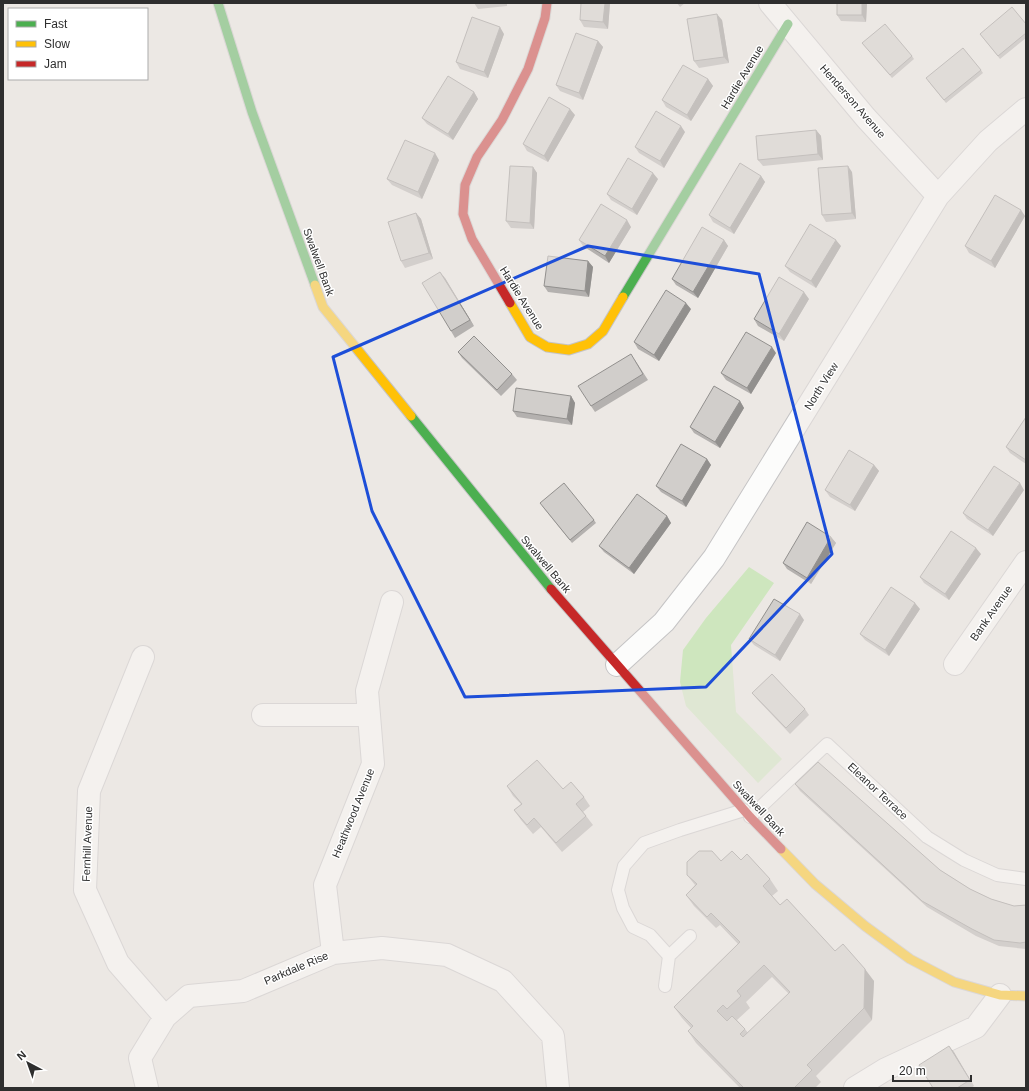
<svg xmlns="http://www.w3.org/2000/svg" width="1029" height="1091" font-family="Arial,sans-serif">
<rect width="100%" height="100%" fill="#ece8e4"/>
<path fill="#cee6be" d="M749,567L774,583L731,645L736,712L782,759L758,783L686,706L680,682L683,650L706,618Z"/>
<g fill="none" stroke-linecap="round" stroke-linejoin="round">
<g stroke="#c5c4c5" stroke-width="14">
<path id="lane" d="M750,817L827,744L927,837L964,860L997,875L1026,879
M690,936L669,956L650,935L633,927L623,908L618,890L624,866L644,843L680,830L744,810
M665,986L669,956"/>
</g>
<g stroke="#c5c4c5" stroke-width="24">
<path id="street" d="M770,3L866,118L938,196
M143,657L89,791L85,890L118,963L165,1017
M955,664L1026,562
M617,665L664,622L714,558L938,196L988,141L1026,109
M263,715H369
M333,953L325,885L373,764L367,691L392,602
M147,1088L140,1058L165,1017L189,996L243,991L333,953L382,948L447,955L503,981L553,1036L558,1088
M855,1088L886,1069L976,1027L1000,995"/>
</g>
<g stroke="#c5c4c5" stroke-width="11">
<path id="fast" d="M218,3L252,112L315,285
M623,297L788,24
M411,416L551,589"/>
</g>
<g stroke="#c5c4c5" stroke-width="11">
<path id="slow" d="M315,285L323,307L411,416
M510,303L530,337L547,347L569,350L588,344L603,331L623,297
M781,849L815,884L865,926L910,959L954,982L1000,995L1026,996"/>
</g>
<g stroke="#c5c4c5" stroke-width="11">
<path id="jam" d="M510,303L472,239L463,214L465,185L477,157L502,120L528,69L545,18L547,3
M551,589L750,817L781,849"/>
</g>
<use href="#lane" stroke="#fcfcfb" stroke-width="12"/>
<use href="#street" stroke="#fcfcfb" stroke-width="22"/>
<use href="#fast" stroke="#4caf50" stroke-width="9"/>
<use href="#slow" stroke="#ffc107" stroke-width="9"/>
<use href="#jam" stroke="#c62828" stroke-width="9"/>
</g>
<path fill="#b4b1af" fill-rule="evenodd" d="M474,3H507V6L478,9Z
M610,3L608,29L584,27L580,20Z
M677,3H685L680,7Z
M837,3H867L866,22L841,21L837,15Z
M722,20L729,63L699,68L694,61Z
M1026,24V38L1000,59L980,34Z
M504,34L488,78L460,69L456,62Z
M598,41L603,47L583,100L560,91L556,85Z
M862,43L912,56L914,59L892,78Z
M981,70L983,73L946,103L928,81Z
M708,79L713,86L691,121L666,107L662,100Z
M474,92L478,99L453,140L427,124L422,118Z
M575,115L548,162L527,151L523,144Z
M816,130L821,136L823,160L763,166L758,160Z
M685,132L664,168L639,153L635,147Z
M439,160L422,199L392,185L387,179Z
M533,167L537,173L534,229L511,228L506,221Z
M852,172L856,219L826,222L822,215Z
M761,176L765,182L734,234L713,222L709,215Z
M658,179L637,215L611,200L607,194Z
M416,213L421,219L433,259L405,268L401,261Z
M1025,216L995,268L969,253L965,246Z
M631,227L609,263L583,246L579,240Z
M724,240L728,246L698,298L676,285L672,279Z
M841,246L816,288L790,272L785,266Z
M588,261L593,267L589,297L548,292L544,286Z
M445,278L474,326L455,338L451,331Z
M809,299L784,341L758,326L754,319Z
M691,309L659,361L638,349L634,342Z
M458,352L512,374L517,380L501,396L462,358Z
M776,353L751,394L726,380L721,373Z
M635,360L648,380L595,412L591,406Z
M571,396L575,403L572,425L517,417L513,411Z
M740,401L744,408L720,448L694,433L690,427Z
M1026,417V464L1010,453L1006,447Z
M707,459L711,465L686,507L661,492L656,486Z
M874,465L879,471L855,511L830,497L825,490Z
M1024,490L993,536L967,519L963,513Z
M542,506L594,520L596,523L572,543Z
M667,516L671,523L634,574L604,552L599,546Z
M831,537L836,543L811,584L787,569L783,563Z
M981,554L949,600L924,583L920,577Z
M920,609L889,656L865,640L860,634Z
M804,620L780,661L754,645L749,639Z
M752,693L805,709L809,715L790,734L757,699Z
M795,784L940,870L970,889L991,899L1014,906L1026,905V949L999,946L976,936L927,907L800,791Z
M507,786L563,789L584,797L590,806L583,812L593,825L562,852L541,827L533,834L521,820L514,810L521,804L513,796Z
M741,860L770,879L778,891L772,896L780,905L835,951L874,981L872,1020L816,1076L821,1082L815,1088H740L696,1043L688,1031L691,1028L682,1018L674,1007L738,944L720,925L716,928L694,906L686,895L695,885L687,875L721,861ZM772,977L789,994L748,1033L745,1029L737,1020L750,1008L746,1002Z
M949,1046L974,1086L971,1088H933Z"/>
<path fill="#92908e" d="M605,3H610L608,29L603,22Z
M862,3H867L866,22L862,15Z
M717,14L722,20L729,63L724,57Z
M500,27L504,34L488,78L484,72Z
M598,41L603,47L583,100L579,93Z
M708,79L713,86L691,121L687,115Z
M474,92L478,99L453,140L448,134Z
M570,109L575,115L548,162L544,156Z
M681,126L685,132L664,168L660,161Z
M816,130L821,136L823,160L818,154Z
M435,153L439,160L422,199L418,192Z
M848,166L852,172L856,219L852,213Z
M533,167L537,173L534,229L530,223Z
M653,173L658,179L637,215L632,209Z
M761,176L765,182L734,234L730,228Z
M1021,210L1025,216L995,268L991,261Z
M416,213L421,219L433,259L429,253Z
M627,220L631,227L609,263L605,256Z
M724,240L728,246L698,298L693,292Z
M836,240L841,246L816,288L811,281Z
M588,261L593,267L589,297L585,291Z
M440,272L445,278L474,326L470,320Z
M804,292L809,299L784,341L779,334Z
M686,303L691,309L659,361L654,355Z
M772,347L776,353L751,394L747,388Z
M571,396L575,403L572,425L567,419Z
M740,401L744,408L720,448L715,442Z
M707,459L711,465L686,507L682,501Z
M874,465L879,471L855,511L850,505Z
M1020,483L1024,490L993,536L988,530Z
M667,516L671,523L634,574L629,568Z
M831,537L836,543L811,584L807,578Z
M976,548L981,554L949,600L945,594Z
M915,603L920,609L889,656L885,650Z
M800,614L804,620L780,661L775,655Z
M865,969L874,981L872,1020L864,1008Z
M949,1046L954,1052L974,1086L970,1080Z"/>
<path fill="#d1cecb" stroke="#92908e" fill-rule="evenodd" d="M581,3H605L603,22L580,20Z
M837,3H862V15H837Z
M1012,7L1026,24V33L998,56L980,34Z
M717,14L724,57L694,61L687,19Z
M472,17L500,27L484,72L456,62Z
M885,24L912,56L890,75L862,43Z
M576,33L598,41L579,93L556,85Z
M963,48L981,70L944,100L926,78Z
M683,65L708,79L687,115L662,100Z
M448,76L474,92L448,134L422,118Z
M549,97L570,109L544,156L523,144Z
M656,111L681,126L660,161L635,147Z
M816,130L818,154L758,160L756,136Z
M405,140L435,153L418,192L387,179Z
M628,158L653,173L632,209L607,194Z
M740,163L761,176L730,228L709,215Z
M510,166L533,167L530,223L506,221Z
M848,166L852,213L822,215L818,168Z
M995,195L1021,210L991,261L965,246Z
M601,204L627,220L605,256L579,240Z
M416,213L429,253L401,261L388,222Z
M810,224L836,240L811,281L785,266Z
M702,227L724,240L693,292L672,279Z
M548,256L588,261L585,291L544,286Z
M440,272L470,320L451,331L422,283Z
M779,277L804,292L779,334L754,319Z
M666,290L686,303L654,355L634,342Z
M746,332L772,347L747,388L721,373Z
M474,336L512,374L497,390L458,352Z
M631,354L643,374L591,406L578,386Z
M714,386L740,401L715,442L690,427Z
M516,388L571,396L567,419L513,411Z
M1026,417V460L1006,447Z
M681,444L707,459L682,501L656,486Z
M849,450L874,465L850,505L825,490Z
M994,466L1020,483L988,530L963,513Z
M564,483L594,520L570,540L540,503Z
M637,494L667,516L629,568L599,546Z
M807,522L831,537L807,578L783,563Z
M951,531L976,548L945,594L920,577Z
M891,587L915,603L885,650L860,634Z
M774,599L800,614L775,655L749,639Z
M772,674L805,709L786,728L752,693Z
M537,760L563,789L571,782L584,797L576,804L586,816L556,843L534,818L527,825L514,810L522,804L507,786Z
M818,762L940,870L970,889L991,899L1014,906L1026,905V942L1020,943L994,940L972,929L922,901L795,784Z
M699,851H712L721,861L732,851L741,860L747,854L770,879L763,886L780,905L787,899L835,951L843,944L865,969L864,1008L807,1065L812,1070L794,1088H744L688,1031L693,1026L674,1007L740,942L711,913L707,917L686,895L697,884L687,875V862ZM764,965L790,992L743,1037L740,1034L745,1029L732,1016L727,1021L717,1011L723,1005L727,1009L741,996L737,991Z
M949,1046L970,1080L957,1088H933L919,1065Z"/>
<path d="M0 0H1029V1091H0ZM588,246L759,274L832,554L706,687L465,697L372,511L333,357Z" fill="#ece8e4" fill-opacity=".55" fill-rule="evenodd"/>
<path fill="none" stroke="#1d4ed8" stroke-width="3" stroke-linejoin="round" d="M588,246L759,274L832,554L706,687L465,697L372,511L333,357Z"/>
<g text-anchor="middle" stroke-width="3" stroke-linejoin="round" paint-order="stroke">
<g font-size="11" fill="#2e2e2e" stroke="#fff">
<text transform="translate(742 77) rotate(-59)" y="4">Hardie Avenue</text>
<text transform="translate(853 101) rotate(49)" y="4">Henderson Avenue</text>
<text transform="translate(319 262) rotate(70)" y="4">Swalwell Bank</text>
<text transform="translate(522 298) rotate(58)" y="4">Hardie Avenue</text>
<text transform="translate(821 386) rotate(-58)" y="4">North View</text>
<text transform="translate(546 564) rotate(50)" y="4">Swalwell Bank</text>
<text transform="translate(991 613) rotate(-55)" y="4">Bank Avenue</text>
<text transform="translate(878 791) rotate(43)" y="4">Eleanor Terrace</text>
<text transform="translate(759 808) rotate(47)" y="4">Swalwell Bank</text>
<text transform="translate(353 813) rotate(-68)" y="4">Heathwood Avenue</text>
<text transform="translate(87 844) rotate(-88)" y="4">Fernhill Avenue</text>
<text transform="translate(296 968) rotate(-23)" y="4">Parkdale Rise</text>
</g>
</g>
<rect width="1029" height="1091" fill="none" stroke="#2e2e2e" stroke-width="8"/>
<rect x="8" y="8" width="140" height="72" fill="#ffffff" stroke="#ababab"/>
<rect x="16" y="21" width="20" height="6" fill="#4caf50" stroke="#ababab"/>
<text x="44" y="28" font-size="12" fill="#2e2e2e">Fast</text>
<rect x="16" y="41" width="20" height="6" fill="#ffc107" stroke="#ababab"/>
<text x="44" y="48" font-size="12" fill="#2e2e2e">Slow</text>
<rect x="16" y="61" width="20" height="6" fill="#c62828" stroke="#ababab"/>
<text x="44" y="68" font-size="12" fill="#2e2e2e">Jam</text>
<g transform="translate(28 1063) rotate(319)" stroke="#ffffff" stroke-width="3" paint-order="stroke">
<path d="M0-3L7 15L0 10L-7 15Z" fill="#2e2e2e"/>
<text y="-6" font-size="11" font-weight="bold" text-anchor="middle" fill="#2e2e2e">N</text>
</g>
<path d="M893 1075v6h78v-6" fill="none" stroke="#2e2e2e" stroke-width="2"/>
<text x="899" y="1075" font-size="12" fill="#2e2e2e" stroke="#ffffff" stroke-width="3" paint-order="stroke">20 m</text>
</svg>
